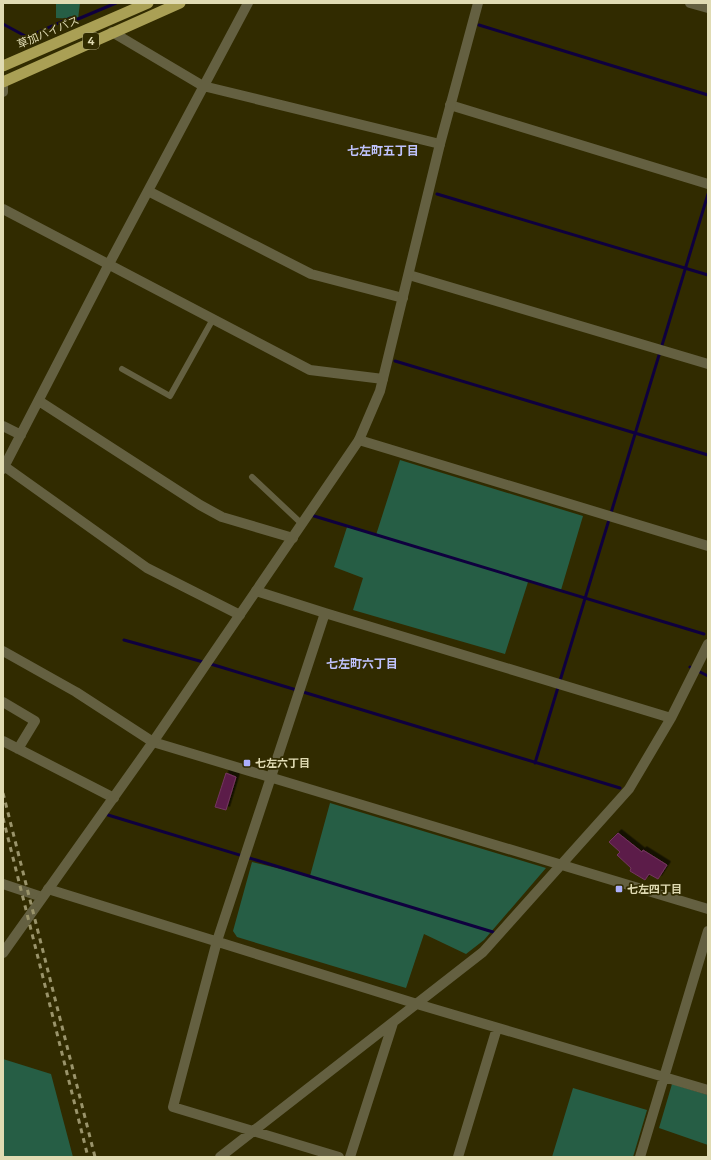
<svg xmlns="http://www.w3.org/2000/svg" width="711" height="1160" font-family="Montserrat,'Noto Sans JP',sans-serif">
<defs>
<filter id="shadow"><feDropShadow dx="3.5" dy="-3.5" stdDeviation="0" flood-color="#0009"/></filter>
</defs>
<rect width="100%" height="100%" fill="#312b00"/>
<path fill="#265e45" d="M56,3H80L78,19L56,18Z
M400,460L583,516L561,590L528,582L505,654L353,610L363,578L334,567L347,527L376,535Z
M330,803L546,868L484,940L466,954L424,934L406,988L237,937L233,931L252,862L310,876Z
M3,1059L51,1074L73,1157H3Z
M672,1084L708,1095V1145L659,1128Z
M573,1088L647,1110L633,1157H552Z"/>
<g fill="none" stroke-linecap="round" stroke-linejoin="round">
<path stroke="#0f003e" stroke-width="3" d="M3,24L27,37L70,18L78,19L116,3
M479,25L708,95
M437,194L708,275
M395,361L708,455
M314,516L704,634
M124,640L214,665L620,788
M690,667L708,676
M535,763L708,194
M108,815L493,932"/>
</g>
<path fill="#5c1e49" stroke="#74355f" filter="url(#shadow)" d="M226,773L236,777L226,810L215,807Z
M618,833L642,852L643,850L667,865L658,879L649,874L645,880L630,871L631,868L617,855L620,852L609,842Z"/>
<g fill="none" stroke-linecap="round" stroke-linejoin="round">
<path stroke="#646041" stroke-width="6" d="M122,369L170,396L213,319
M252,477L302,524"/>
<path stroke="#646041" stroke-width="10" d="M690,3L708,8
M112,32L203,86L440,144
M3,84V92
M450,105L708,184
M148,191L311,274L403,298
M3,209L310,370L383,379
M409,275L708,364
M39,401L200,505L222,517L293,538
M3,426L21,435
M359,440L708,546
M4,466L147,568L240,615
M3,469L109,264L248,3
M256,591L325,613L671,718
M325,613L217,941L173,1107L339,1157
M3,651L76,692L153,742L708,909
M3,702L35,721L18,749
M3,741L114,798
M3,884L42,897
M48,889L417,1004L708,1090
M220,1157L483,952L629,789L671,718L708,644
M350,1157L393,1023
M458,1157L497,1028
M640,1157L708,931"/>
<path stroke="#646041" stroke-width="10" d="M3,953L153,742L359,440L380,391L440,144L478,3"/>
<path stroke="#aaa055" stroke-width="11" d="M3,66L148,3
M3,82L180,3"/>
<path stroke="#9a946b" stroke-width="3" stroke-dasharray="5 5" stroke-linecap="butt" d="M3,793L95,1157
M3,818L88,1157"/>
</g>
<g fill="#acaffb" stroke="#312b00" stroke-width="1.5">
<rect x="243" y="759" width="8" height="8" rx="2"/>
<rect x="615" y="885" width="8" height="8" rx="2"/>
</g>
<g text-anchor="middle" stroke-width="3.5" stroke-linejoin="round" paint-order="stroke">
<rect fill="#312b00" stroke="#aca67d" stroke-width="1" x="83" y="33" width="16" height="16" rx="3"/>
<g font-size="10" font-weight="bold" fill="#e0dbb3">
<text x="91" y="45">4</text>
</g>
<g font-size="11" fill="#e0dbb3" stroke="#312b00">
<text transform="translate(48 32) rotate(-23)" y="4">草加バイパス</text>
</g>
<g font-size="11" font-weight="bold" fill="#e0dbb3" stroke="#312b00" text-anchor="start">
<text x="255" y="767">七左六丁目</text>
<text x="627" y="893">七左四丁目</text>
</g>
<g font-size="12" font-weight="bold" fill="#bfc2fc" stroke="#312b00">
<text x="383" y="155">七左町五丁目</text>
<text x="362" y="668">七左町六丁目</text>
</g>
</g>
<rect width="711" height="1160" fill="none" stroke="#e0dbb3" stroke-width="8"/>
</svg>
